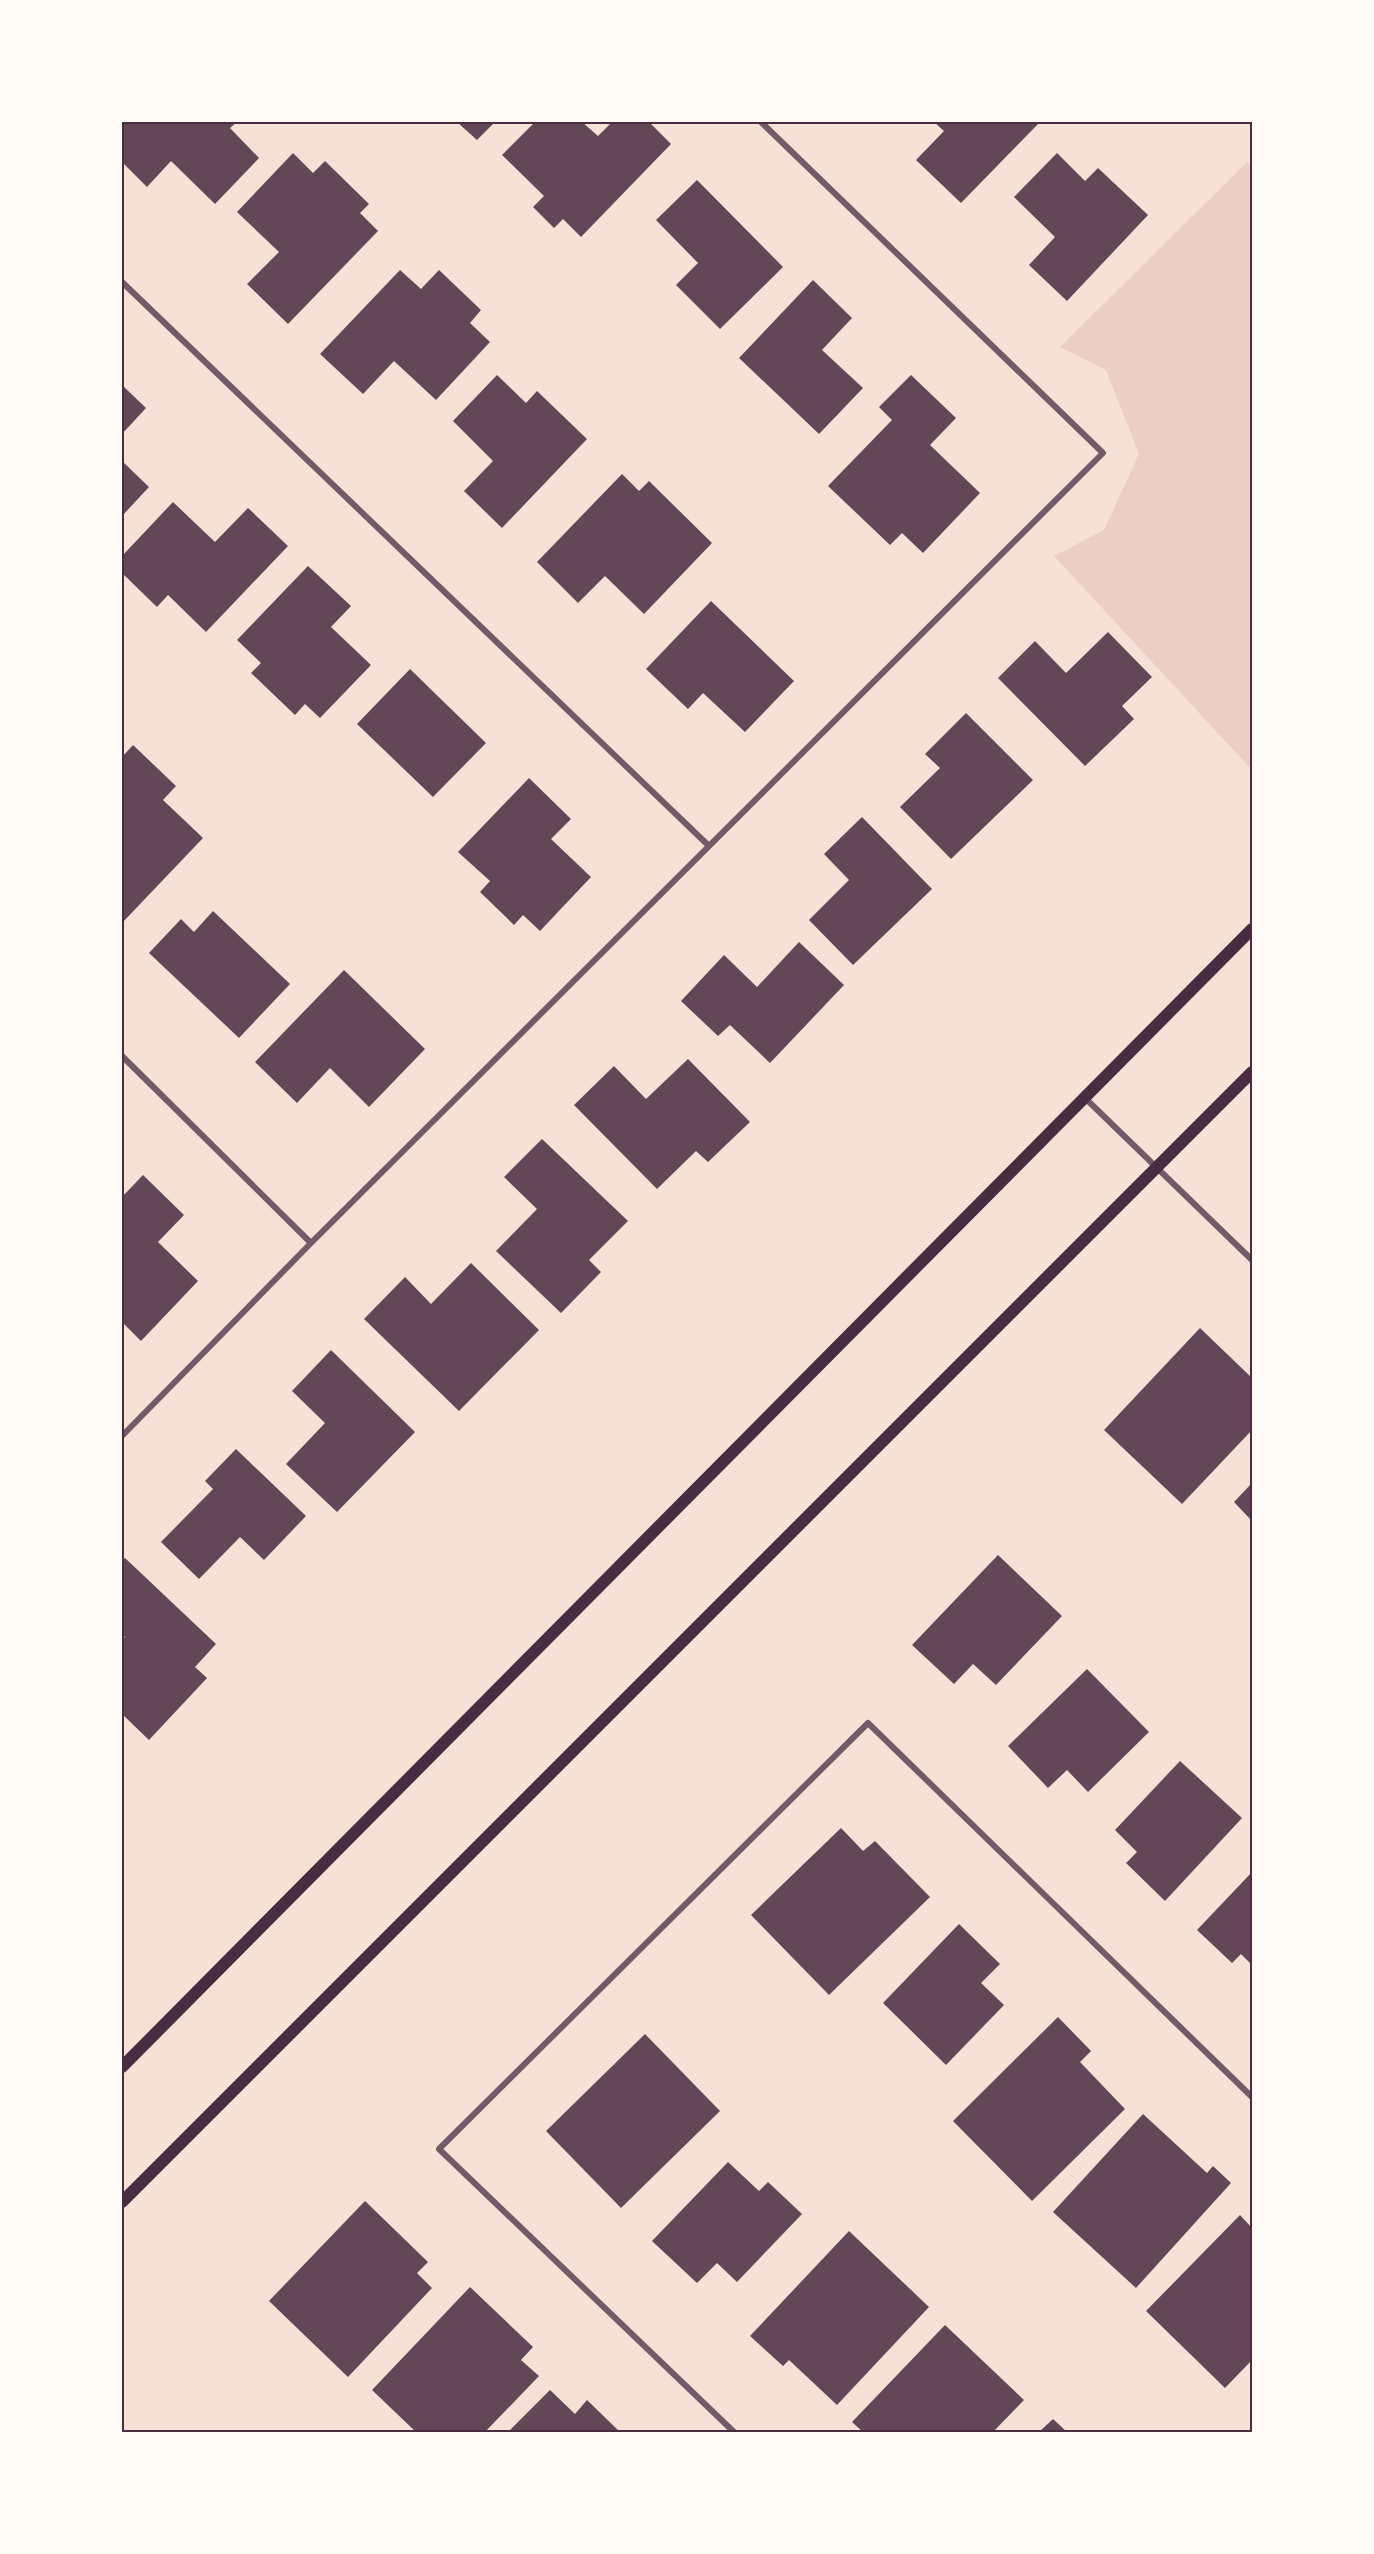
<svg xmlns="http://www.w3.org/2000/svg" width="1374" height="2554" font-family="Figtree,sans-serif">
<rect width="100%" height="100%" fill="#f7e1d7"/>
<path fill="#ebcfc5" d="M1247,162L1252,167V770L1054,556L1104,530L1139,454L1106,370L1060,347Z"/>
<path fill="#644757" d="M122,122L144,123L146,122H237L230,128L259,158L215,204L171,161L147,187L122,162Z
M457,122H495L477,140Z
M535,122H582L598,136L612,122H649L671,144L581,237L563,219L554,228L533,207L544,196L502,155Z
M934,122H1040L961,203L916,160L944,131Z
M293,153L313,173L325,161L369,204L360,213L378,231L288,324L247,284L279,252L237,212Z
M1057,153L1085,181L1098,168L1148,215L1067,301L1029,265L1055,237L1014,197Z
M697,180L783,267L720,329L676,285L698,263L656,220Z
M400,270L421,289L439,270L481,310L470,323L490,342L436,400L394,361L363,394L320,354Z
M813,280L852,318L822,350L863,388L819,434L739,358Z
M497,375L526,403L537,391L587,439L502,528L464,491L493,461L453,421Z
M911,375L956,418L930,445L980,493L923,553L902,533L890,545L828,486L892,420L879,407Z
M122,385L146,408L122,434Z
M122,461L149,487L122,516Z
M622,474L639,491L649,481L712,543L644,614L605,576L578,603L537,562Z
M173,502L215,542L248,508L288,546L206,632L168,595L157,607L122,573V556Z
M308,566L351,606L331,627L371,665L320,718L305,704L295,715L251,673L261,663L237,640Z
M711,601L794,681L745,732L703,693L688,709L646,669Z
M1108,632L1152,677L1122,706L1134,719L1085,766L998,678L1035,641L1066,673Z
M410,669L486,743L433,797L357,724Z
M966,713L1033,780L951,859L900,807L940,768L925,754Z
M133,745L176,786L163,800L203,838L122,923V757Z
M529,778L571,819L551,839L591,877L540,931L523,915L514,925L480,892L490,881L458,852Z
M862,817L932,889L853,965L809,920L849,880L824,854Z
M213,911L290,984L239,1038L149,953L181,919L194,932Z
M799,942L844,985L770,1063L730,1025L718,1036L681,1001L724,955L757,987Z
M344,970L425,1049L369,1107L330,1068L297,1103L255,1062Z
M688,1059L750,1122L708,1162L696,1151L657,1189L574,1105L614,1066L646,1099Z
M542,1139L628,1221L589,1260L601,1272L561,1313L496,1251L537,1209L504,1177Z
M143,1175L184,1215L158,1242L198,1281L141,1341L124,1324L122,1327V1197Z
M471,1263L539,1330L459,1411L364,1319L405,1277L431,1304Z
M1200,1328L1252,1378V1430L1182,1504L1104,1430Z
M331,1350L415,1432L337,1512L286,1464L325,1423L292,1391Z
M236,1449L306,1516L264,1560L240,1537L199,1579L161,1542L213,1489L205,1481Z
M1252,1483V1521L1234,1502Z
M998,1555L1062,1616L996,1685L973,1664L954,1684L912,1645Z
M125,1558L216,1644L195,1667L207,1678L149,1740L122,1714V1640L125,1637L122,1634V1562Z
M1087,1669L1149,1732L1088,1792L1067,1770L1048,1788L1008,1746Z
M1180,1761L1242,1818L1165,1901L1126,1863L1137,1852L1115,1830Z
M841,1828L863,1851L875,1841L930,1897L829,1995L751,1915Z
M1252,1872V1965L1241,1954L1232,1963L1197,1930Z
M959,1924L1000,1964L981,1983L1004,2005L946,2065L883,2003Z
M1058,2017L1091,2051L1080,2062L1125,2109L1032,2201L953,2121Z
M645,2034L720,2111L621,2208L546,2131Z
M1143,2114L1207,2173L1213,2166L1231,2183L1136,2288L1053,2212Z
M728,2162L759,2191L768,2182L802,2214L737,2282L717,2263L697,2283L652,2241Z
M365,2201L428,2262L417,2273L432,2288L348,2377L269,2301Z
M1240,2215L1252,2228V2360L1225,2388L1146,2311Z
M849,2231L929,2307L837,2405L789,2360L783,2366L750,2336Z
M470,2287L533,2347L521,2360L539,2376L485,2432H416L372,2390Z
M945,2325L1024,2400L993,2432H863L852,2422Z
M550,2390L575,2414L587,2400L620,2432H508Z
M1053,2419L1067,2432H1039Z"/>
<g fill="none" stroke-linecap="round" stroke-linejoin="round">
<path stroke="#755966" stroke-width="6" d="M122,282L708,845
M122,1056L311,1243
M1085,1098L1252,1260
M122,1436L311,1243L1103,453L761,122
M734,2432L439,2149L868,1723L1252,2097"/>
<path stroke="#4a2c40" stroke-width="12" d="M122,2067L1252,929
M122,2202L1252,1072"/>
</g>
<rect width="1374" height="2554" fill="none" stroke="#fffaf5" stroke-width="246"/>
<rect x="123" y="123" width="1128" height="2308" fill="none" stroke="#4a2c40" stroke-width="2"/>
</svg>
